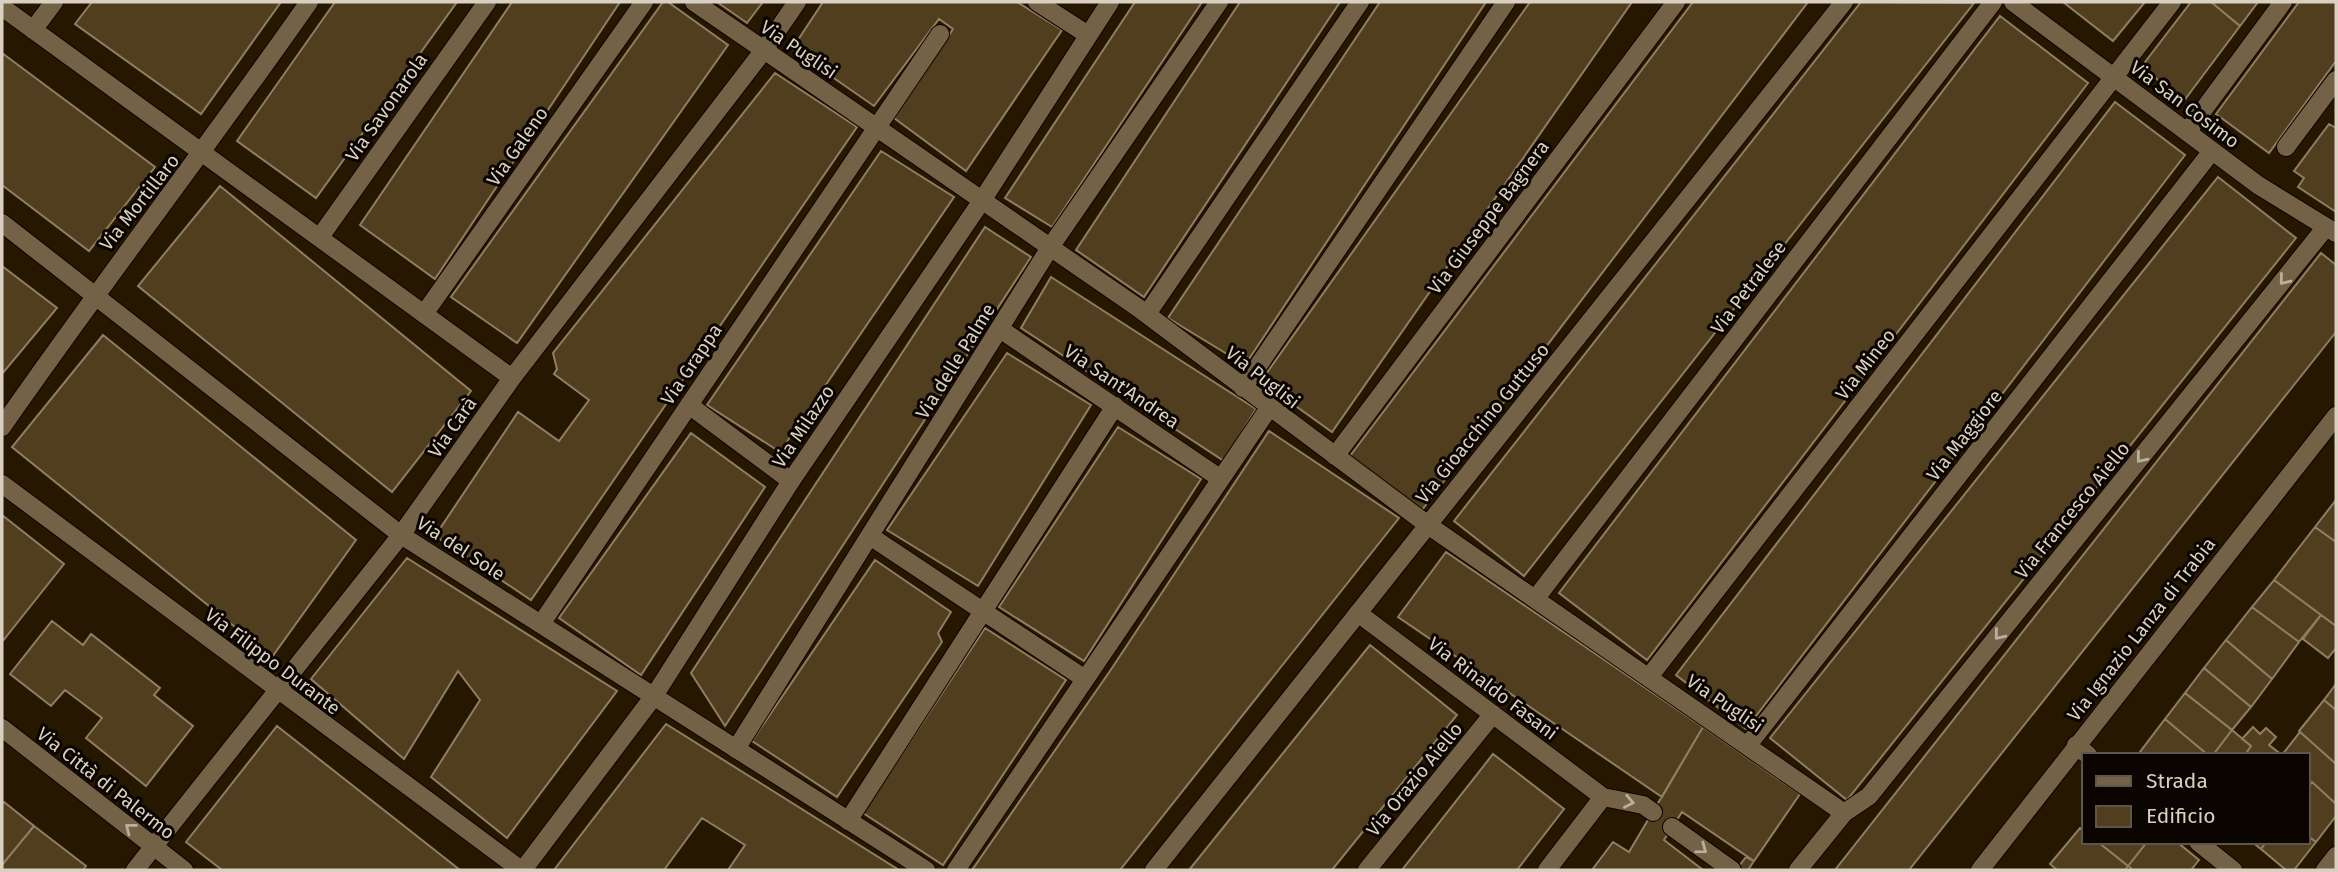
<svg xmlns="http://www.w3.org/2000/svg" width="2338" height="872" font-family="'Fira Sans',sans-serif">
<rect width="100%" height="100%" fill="#261800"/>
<path fill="#513e1e" stroke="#907e62" stroke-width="2" d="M92,2H281L201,114L75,24Z
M335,2H457L316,198L237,141Z
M512,2H620L435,279L360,225Z
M663,2H668L728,45L517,343L451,297Z
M717,2H763L747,23Z
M823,2H1017L1062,30L966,171L894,118L953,29L939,19L874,106L792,49Z
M1135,2H1202L1052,227L1005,198Z
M1240,2H1340L1144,297L1076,250Z
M1380,2H1486L1245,365L1168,318Z
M1530,2H1632L1332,432L1261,381Z
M1693,2H1808L1422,510L1350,456Z
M1861,2L1974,3L1524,576L1454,521Z
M2063,2H2145L2113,41Z
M2191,2H2211L2240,26L2183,102L2142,66Z
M2211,2H2258L2240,26Z
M2299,2H2336V61L2269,153L2216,114Z
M2000,16L2088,83L1647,660L1559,593Z
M2,53L155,167L89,251L2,185Z
M775,73L857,127L531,600L435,536L518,412L559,441L589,400L554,374L557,369L553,353Z
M2115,102L2185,155L1746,729L1676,675Z
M2329,124L2336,128V212L2298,187L2304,178L2294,171Z
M881,151L954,197L780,452L707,405Z
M2218,177L2296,238L1847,800L1770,738Z
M220,186L471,391L392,492L138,286Z
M985,227L1031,257L725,726L691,673Z
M2321,253L2336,265V332L1909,870H1835Z
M2,266L57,308L2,374Z
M1051,277L1256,409L1224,461L1021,328Z
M103,335L356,540L272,657L12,447Z
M1007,353L1091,405L978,586L887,530Z
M1118,427L1201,479L1084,661L999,607Z
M1269,431L1399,518L1120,870H972L1110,671Z
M691,433L765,487L641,675L559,618Z
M2336,500V542L2315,527Z
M2,515L64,564L2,642Z
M2315,527L2336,542V626L2274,580Z
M1446,552L1703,727L1662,797L1398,617Z
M407,558L617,691L507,838L431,777L480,700L458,671L404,759L311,679Z
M875,560L951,612L938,633L942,642L837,797L752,741Z
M2274,580L2321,615L2299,642L2252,607Z
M2252,607L2299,642L2272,679L2226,640Z
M2321,615L2336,626V648L2328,658L2303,639Z
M52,621L83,645L91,634L160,688L154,695L193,726L146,786L86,738L102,718L65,690L51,706L10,674Z
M985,628L1066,680L943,865L863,813Z
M2226,640L2272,679L2251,707L2204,668Z
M1370,645L1457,715L1332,870H1189Z
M2204,668L2251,707L2232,730L2185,693Z
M2336,684V710L2324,700Z
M2185,693L2232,730L2213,755H2208L2165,719Z
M2324,700L2336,710V764L2299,731Z
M2165,719L2208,755H2143L2140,752Z
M666,724L899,870H728L745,845L702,818L664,870H554Z
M277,726L460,870H222L186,842Z
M1703,727L1800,794L1754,861L1682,812L1664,840L1703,870H1592L1613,842L1629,852Z
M2253,727L2260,734L2266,728L2276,737L2269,745L2282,755H2245L2251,746L2242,739Z
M2232,730L2251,746L2245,755H2213Z
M2300,732L2336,764V804L2312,782L2308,788V755H2282Z
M1493,754L1564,809L1517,870H1402Z
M2312,782L2336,804V816L2316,842L2308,836V788Z
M4,802L34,826L2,865V804Z
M34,826L86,866L83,870H2V865Z
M2080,828L2084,831V842H2098L2128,866L2125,870H2057L2050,864Z
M2308,836L2316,842L2294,870H2286L2261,849L2266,842H2308Z
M2098,842H2147L2128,866Z
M2147,842H2177L2199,860L2191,870H2133L2128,866Z
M2252,842H2266L2261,849Z
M1746,857L1754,861L1748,870H1736Z"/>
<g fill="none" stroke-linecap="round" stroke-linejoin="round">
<g stroke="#0e0300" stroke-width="20">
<path id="lane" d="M1037,2L1088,35
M764,50L1137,307L1428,525L1844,813L1798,870
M2187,132L2283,2
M2286,147L2336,80
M320,237L487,2
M424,314L644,2
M1147,314L1360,2
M1000,329L1221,479
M1243,388L1506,2
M689,405L791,481
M1428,525L1844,2
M870,536L1085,679
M1536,598L1993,2
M1358,613L1603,797L1643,805L1653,812
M541,624L940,34
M1649,677L2172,2
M1748,745L2212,151
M736,749L1051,246L1219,2
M1844,813L1869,796L2326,227
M848,821L1115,406
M1672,827L1732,870
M956,870L1269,408
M1367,870L1493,714
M1547,870L1603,797
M2325,870L2336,856"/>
</g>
<g stroke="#0e0300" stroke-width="20">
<path id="street" d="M694,2L764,50
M2013,2L2258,185L2336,233
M2,7L512,378
M33,30L54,2
M2,223L401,535L926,870
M2,427C102,283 209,145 309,2
M1335,456L1676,2
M2,484L521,870
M2076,745L2088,755
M2198,842L2233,870
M135,870L401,535L512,378L764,50L797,2
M523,870L654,696L791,481L983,199L1110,2
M1154,870L1428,525"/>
</g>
<g stroke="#0e0300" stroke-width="20">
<path id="secondary" d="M2,728L184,870
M1980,870L2336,416"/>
</g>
<use href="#lane" stroke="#746247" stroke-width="18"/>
<use href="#street" stroke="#746247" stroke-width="18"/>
<use href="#secondary" stroke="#746247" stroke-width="18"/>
</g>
<defs><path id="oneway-chevron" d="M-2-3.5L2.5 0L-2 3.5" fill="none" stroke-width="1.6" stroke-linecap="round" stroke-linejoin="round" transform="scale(1.75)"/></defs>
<g stroke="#bbaf9c">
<use href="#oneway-chevron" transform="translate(2284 280) rotate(129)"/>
<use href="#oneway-chevron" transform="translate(2141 458) rotate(129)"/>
<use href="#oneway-chevron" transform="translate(1999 635) rotate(129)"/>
<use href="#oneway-chevron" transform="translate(1629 802) rotate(11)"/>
<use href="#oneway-chevron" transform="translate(130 828) rotate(-142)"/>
<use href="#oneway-chevron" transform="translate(1702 849) rotate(36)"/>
</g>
<g text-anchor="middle" stroke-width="6" stroke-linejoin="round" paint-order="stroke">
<g font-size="19" fill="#dad0c1" stroke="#0a0500">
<text transform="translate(799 49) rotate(34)" y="7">Via Puglisi</text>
<text transform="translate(2185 104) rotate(37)" y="7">Via San Cosimo</text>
<text transform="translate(386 107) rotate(-55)" y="7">Via Savonarola</text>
<text transform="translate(517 146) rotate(-55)" y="7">Via Galeno</text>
<text transform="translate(139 202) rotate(-52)" y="7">Via Mortillaro</text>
<text transform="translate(1488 217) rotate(-53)" y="7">Via Giuseppe Bagnera</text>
<text transform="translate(1748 287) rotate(-53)" y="7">Via Petralese</text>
<text transform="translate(955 361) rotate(-58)" y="7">Via delle Palme</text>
<text transform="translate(691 364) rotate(-56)" y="7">Via Grappa</text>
<text transform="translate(1865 364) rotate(-52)" y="7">Via Mineo</text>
<text transform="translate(1263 377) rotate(38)" y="7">Via Puglisi</text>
<text transform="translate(1122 386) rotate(34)" y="7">Via Sant'Andrea</text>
<text transform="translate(1482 423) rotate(-51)" y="7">Via Gioacchino Guttuso</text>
<text transform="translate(803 426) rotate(-56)" y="7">Via Milazzo</text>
<text transform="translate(452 427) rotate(-55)" y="7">Via Carà</text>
<text transform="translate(1964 435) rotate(-52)" y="7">Via Maggiore</text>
<text transform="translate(2072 510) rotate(-51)" y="7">Via Francesco Aiello</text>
<text transform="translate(461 548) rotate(33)" y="7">Via del Sole</text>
<text transform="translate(2141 629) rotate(-52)" y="7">Via Ignazio Lanza di Trabia</text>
<text transform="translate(273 661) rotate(37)" y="7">Via Filippo Durante</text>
<text transform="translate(1493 688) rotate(37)" y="7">Via Rinaldo Fasani</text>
<text transform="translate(1725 703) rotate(34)" y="7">Via Puglisi</text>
<text transform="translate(1414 779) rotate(-51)" y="7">Via Orazio Aiello</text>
<text transform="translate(106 783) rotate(38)" y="7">Via Città di Palermo</text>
</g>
</g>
<rect width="2338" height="872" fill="none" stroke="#dad0c1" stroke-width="7"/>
<rect x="2082" y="753" width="228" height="91" fill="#0a0500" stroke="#5d564d" stroke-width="2"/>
<rect x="2096" y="776" width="35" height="10" fill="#746247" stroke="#5d564d" stroke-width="2"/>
<text x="2146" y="788" font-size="21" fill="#dad0c1">Strada</text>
<rect x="2096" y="806" width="35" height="21" fill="#513e1e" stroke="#5d564d" stroke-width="2"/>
<text x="2146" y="823" font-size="21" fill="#dad0c1">Edificio</text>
</svg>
